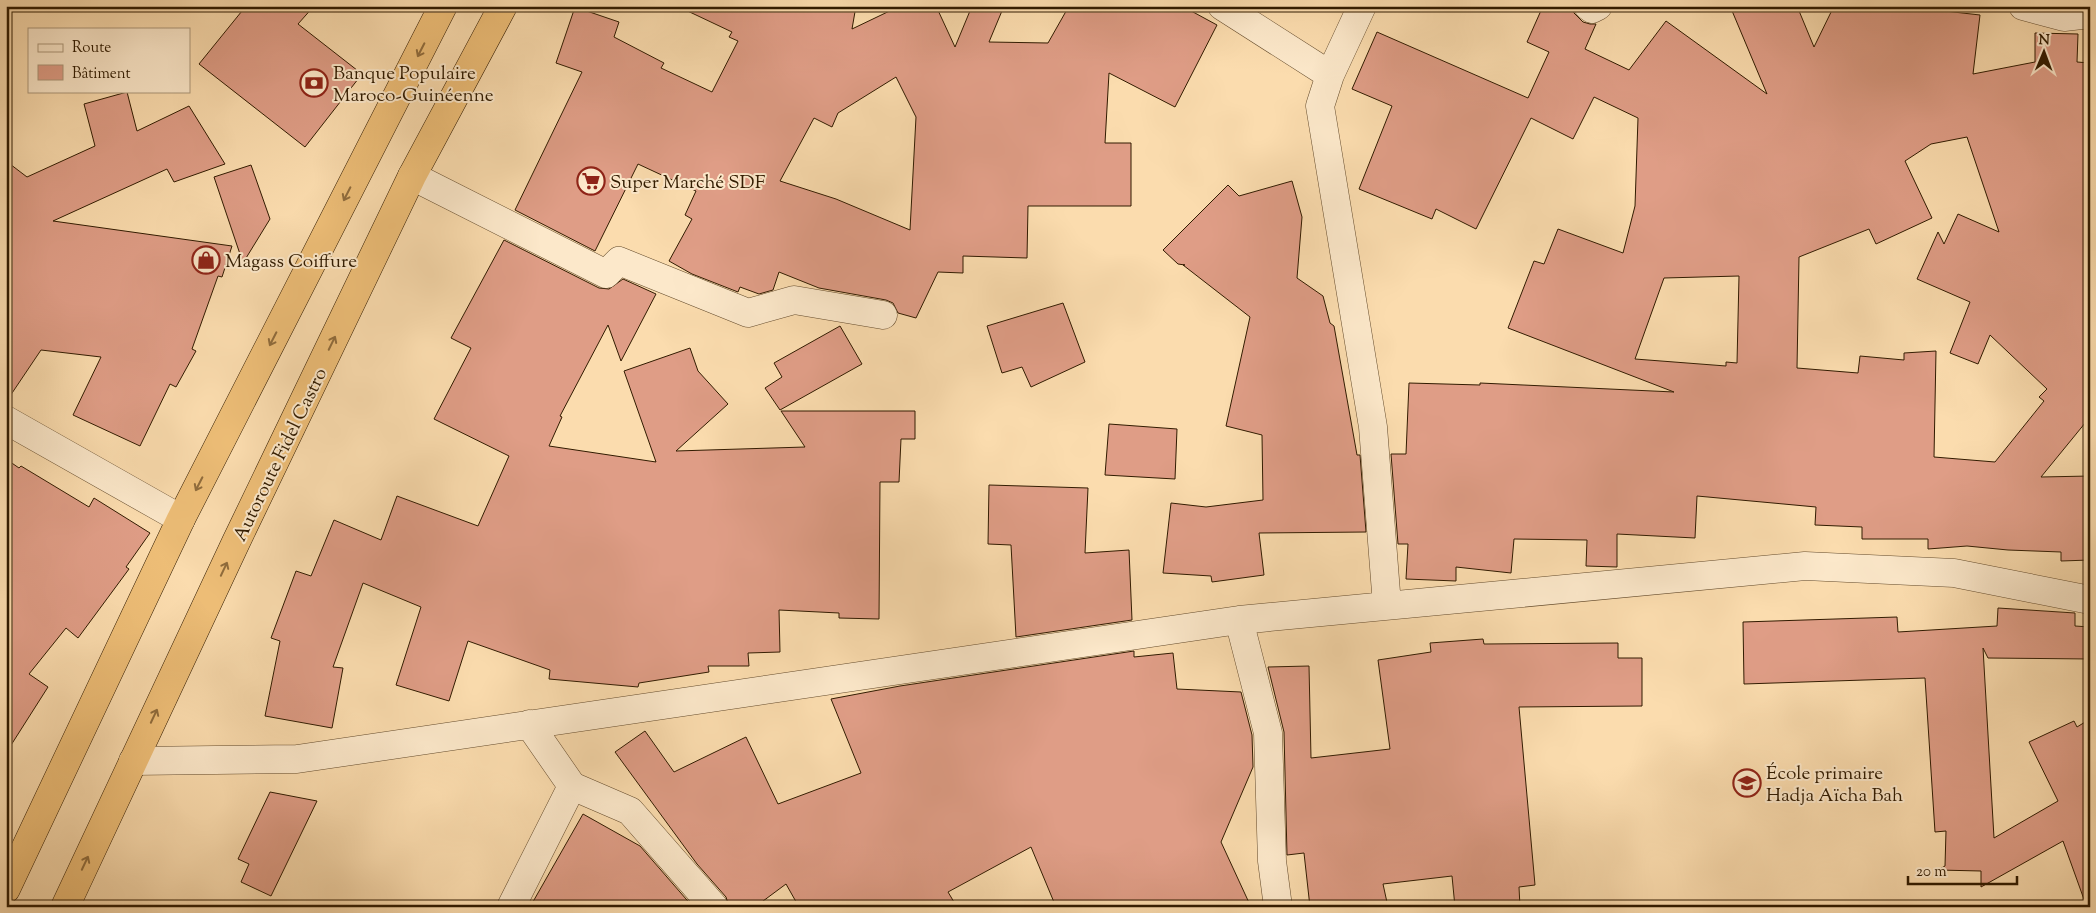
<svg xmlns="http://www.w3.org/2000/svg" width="2096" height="913" font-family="'Sorts Mill Goudy',serif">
<rect width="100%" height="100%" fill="#fbdcae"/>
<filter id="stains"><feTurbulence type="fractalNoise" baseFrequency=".004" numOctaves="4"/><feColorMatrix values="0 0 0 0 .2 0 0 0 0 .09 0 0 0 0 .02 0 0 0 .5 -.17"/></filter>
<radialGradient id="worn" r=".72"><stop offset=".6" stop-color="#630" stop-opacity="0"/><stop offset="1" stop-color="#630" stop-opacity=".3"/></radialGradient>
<path fill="#df9d86" stroke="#311b00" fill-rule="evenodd" d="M246,6H314L298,24L362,74L305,147L199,64Z
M677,6H856L852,29L900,6H936L955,47L972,6H1004L989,42L1048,43L1069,6H1182L1217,25L1175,107L1109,73L1105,143H1131V206H1028L1027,258L963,256V273L938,272L916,318L898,313L893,303L886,300L819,288L779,272L773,290L759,294L740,287L738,292L692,274L669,261L692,219L685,215L696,191L638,164L595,251L515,210L582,72L556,63L575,7L619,22L614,37L664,63L661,68L712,92L738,41L729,37L732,32ZM896,77L916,117L910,230L836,199L780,181L814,118L832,127L838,113Z
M1543,6H1568L1573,9L1574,13L1583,22L1590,24H1596L1585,49L1629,70L1666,21L1767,94L1730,6H1797L1814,47L1834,6H1936V10L1980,15L1973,74L2035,62V33L2078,34L2077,62L2090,63V417L2041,477L2090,476V560L2061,561V552L2008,550L1967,546L1928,549V539H1862V527L1815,525L1816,507L1697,496L1695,538L1617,534V567L1586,566L1587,540L1514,539L1511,573L1456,567V581L1406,579L1408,544H1398L1391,454H1406L1409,383L1480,385V383L1674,392L1508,328L1534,261L1544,264L1558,229L1623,253L1635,206L1638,118L1594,97L1573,139L1531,118L1476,229L1436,209L1432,219L1359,189L1392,106L1352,89L1377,32L1528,98L1549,52L1527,42ZM1967,137L1999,232L1958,214L1944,244L1938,232L1917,279L1970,302L1950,353L1978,364L1990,335L2047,389L2039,397L2044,401L1995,462L1934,457L1936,351L1904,353V360L1860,356L1858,373L1797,368L1799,257L1869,229L1876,244L1932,218L1905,161L1931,144ZM1739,276L1737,363L1726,362V366L1635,359L1664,278Z
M127,92L137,131L189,106L225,164L174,182L167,169L53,221L232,246L222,277L218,276L192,349L196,351L176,387L170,384L140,446L73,415L101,357L41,350L6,402V161L27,177L95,146L84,104Z
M251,165L270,219L243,263L214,177Z
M1292,181L1302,217L1297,278L1323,296L1330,323L1334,326L1357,455H1360L1366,532L1259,533L1264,575L1212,582L1211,576L1163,573L1171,503L1206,507L1263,500L1262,435L1226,426L1250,317L1183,265H1185L1178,264L1163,250L1228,185L1239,196Z
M504,240L599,288L609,289L623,279L656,294L621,361L608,325L560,416L562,417L549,446L656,462L624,371L690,348L698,371L728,404L676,451L805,447L781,411H915V439H901L899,482H880L879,619L839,618V613L779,610L780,652L748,653L749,666H708L709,672L639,683L638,687L549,679L550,670L468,641L449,701L396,685L421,607L363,583L333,667L343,668L332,728L265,716L280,641L271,638L296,571L311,576L334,520L381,540L397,496L478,526L509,456L434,419L471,348L451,338Z
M1063,303L1085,362L1031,387L1022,367L1002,373L987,326Z
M840,326L862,364L780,410L765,388L782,377L774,363Z
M1109,424L1177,429L1175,479L1105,475Z
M6,459L19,468L21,466L89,507L94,498L150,533L126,567L129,569L78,638L66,628L29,674L48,687L6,753Z
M989,485L1088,488L1085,553L1129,550L1132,620L1016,637L1011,545L988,544Z
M1998,608L2075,613V626L2090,627V659L1988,658L1983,648L1994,838L2058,801L2029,742L2074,721L2077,727L2090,719V904L2086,905L2063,841L1981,887V871L1938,870L1945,866L1946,831L1935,832L1925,678L1744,684L1743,622L1897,617L1898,632L1997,626Z
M1483,639L1484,644L1618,643V658H1642V706L1519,707L1535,885L1519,887L1520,907H1455L1452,876L1383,884L1388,907H1310L1304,853L1287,855L1284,732L1268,667L1309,666L1311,758L1390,749L1378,660L1431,652L1430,643Z
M1134,651V657L1173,653L1177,689L1241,692L1252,735L1253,767L1221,842L1251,907H1056L1031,847L948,892L957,907H799L786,884L755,907H729L726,897L697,864L615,752L645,731L674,772L746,737L778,804L861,773L831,699L900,686Z
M270,792L317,801L271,896L241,882L249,864L238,859Z
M583,814L640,846L693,907H530Z"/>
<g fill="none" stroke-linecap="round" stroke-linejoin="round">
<g stroke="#644b2c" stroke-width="29">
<path id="minor" d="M1222,6L1330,75
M1362,6L1330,75L1320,106L1373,427L1387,605
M1588,6L1592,9L1598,6
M2023,6L2064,17L2090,14
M412,176L606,274L619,261L748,313L794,300L883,315
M6,420L181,519
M1239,620L1268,733L1272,861L1278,907
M529,724L572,786L630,811L714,907
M133,761L297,759L1239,620L1805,566L1954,573L2090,600
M511,907L572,786"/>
</g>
<g stroke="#311b00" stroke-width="29">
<path id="highway" d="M6,889L181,519L443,6
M65,907L236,542L412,176L503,6"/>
</g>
<use href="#minor" stroke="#fce8ca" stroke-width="28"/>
<use href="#highway" stroke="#eebe77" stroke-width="28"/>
</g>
<defs><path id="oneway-shaft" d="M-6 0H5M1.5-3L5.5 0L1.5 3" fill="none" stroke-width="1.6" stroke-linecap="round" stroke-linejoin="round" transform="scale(1.25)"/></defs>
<g stroke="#906c3c">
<use href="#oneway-shaft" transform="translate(421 50) rotate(117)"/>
<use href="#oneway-shaft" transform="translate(347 194) rotate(117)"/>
<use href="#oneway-shaft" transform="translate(273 339) rotate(117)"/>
<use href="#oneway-shaft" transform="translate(332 343) rotate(-64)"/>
<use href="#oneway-shaft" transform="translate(199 484) rotate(117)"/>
<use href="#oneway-shaft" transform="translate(224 569) rotate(-65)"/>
<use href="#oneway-shaft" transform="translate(154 716) rotate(-65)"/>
<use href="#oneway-shaft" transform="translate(85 863) rotate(-65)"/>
</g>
<defs>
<g id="bank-ring" transform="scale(1.4375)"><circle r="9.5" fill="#fce8ca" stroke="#8f2418" stroke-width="1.5"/><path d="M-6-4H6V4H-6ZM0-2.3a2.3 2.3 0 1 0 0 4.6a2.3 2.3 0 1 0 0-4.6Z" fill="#8f2418"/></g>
<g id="supermarket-ring" transform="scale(1.4375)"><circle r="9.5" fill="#fce8ca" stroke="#8f2418" stroke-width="1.5"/><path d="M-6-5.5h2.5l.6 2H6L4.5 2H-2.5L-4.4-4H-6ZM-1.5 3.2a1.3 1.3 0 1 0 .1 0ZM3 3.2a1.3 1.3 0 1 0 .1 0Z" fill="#8f2418"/></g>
<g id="shop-ring" transform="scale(1.4375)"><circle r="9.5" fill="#fce8ca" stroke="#8f2418" stroke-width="1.5"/><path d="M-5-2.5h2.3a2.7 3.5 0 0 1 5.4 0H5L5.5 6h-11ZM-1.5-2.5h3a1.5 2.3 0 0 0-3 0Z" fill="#8f2418"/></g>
<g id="school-ring" transform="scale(1.4375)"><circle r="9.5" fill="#fce8ca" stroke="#8f2418" stroke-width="1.5"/><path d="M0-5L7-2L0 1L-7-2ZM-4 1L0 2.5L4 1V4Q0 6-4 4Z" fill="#8f2418"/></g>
</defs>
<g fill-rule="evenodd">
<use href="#bank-ring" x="314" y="83"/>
<use href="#supermarket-ring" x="591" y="181"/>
<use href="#shop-ring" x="206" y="260"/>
<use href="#school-ring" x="1747" y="783"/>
</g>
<g text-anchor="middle" stroke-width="4" stroke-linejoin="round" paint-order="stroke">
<g font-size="19" fill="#311b00" stroke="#fce8ca" text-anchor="start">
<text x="333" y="79">Banque Populaire<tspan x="333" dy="22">Maroco-Guinéenne</tspan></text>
<text x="610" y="188">Super Marché SDF</text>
<text x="225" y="267">Magass Coiffure</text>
<text x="1766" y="779">École primaire<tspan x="1766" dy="22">Hadja Aïcha Bah</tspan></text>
</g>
<g font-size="19" fill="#311b00" stroke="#fce8ca">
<text transform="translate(279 454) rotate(-64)" y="7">Autoroute Fidel Castro</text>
</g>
</g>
<rect width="2096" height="913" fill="none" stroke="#fbdcae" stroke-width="25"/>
<rect x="8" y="8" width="2081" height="898" fill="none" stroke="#311b00" stroke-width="2.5"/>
<rect x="12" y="12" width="2071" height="888" fill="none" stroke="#311b00"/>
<rect x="28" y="28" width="162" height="65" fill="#fce8ca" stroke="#ab9679"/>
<rect x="38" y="44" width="25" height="8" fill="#fce8ca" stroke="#ab9679"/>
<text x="72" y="52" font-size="15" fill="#311b00">Route</text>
<rect x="38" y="65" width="25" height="15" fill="#df9d86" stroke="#ab9679"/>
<text x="72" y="78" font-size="15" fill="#311b00">Bâtiment</text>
<g transform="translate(2044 52) rotate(1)" stroke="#fce8ca" stroke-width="4" paint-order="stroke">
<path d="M0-4L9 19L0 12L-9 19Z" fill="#311b00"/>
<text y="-8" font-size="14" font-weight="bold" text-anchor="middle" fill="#311b00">N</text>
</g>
<path d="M1908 876v8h109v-8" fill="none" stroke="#311b00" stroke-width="2.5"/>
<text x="1916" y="876" font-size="15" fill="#311b00" stroke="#fce8ca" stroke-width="4" paint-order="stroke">20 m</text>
<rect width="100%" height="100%" filter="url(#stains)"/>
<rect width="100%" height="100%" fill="url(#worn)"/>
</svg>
